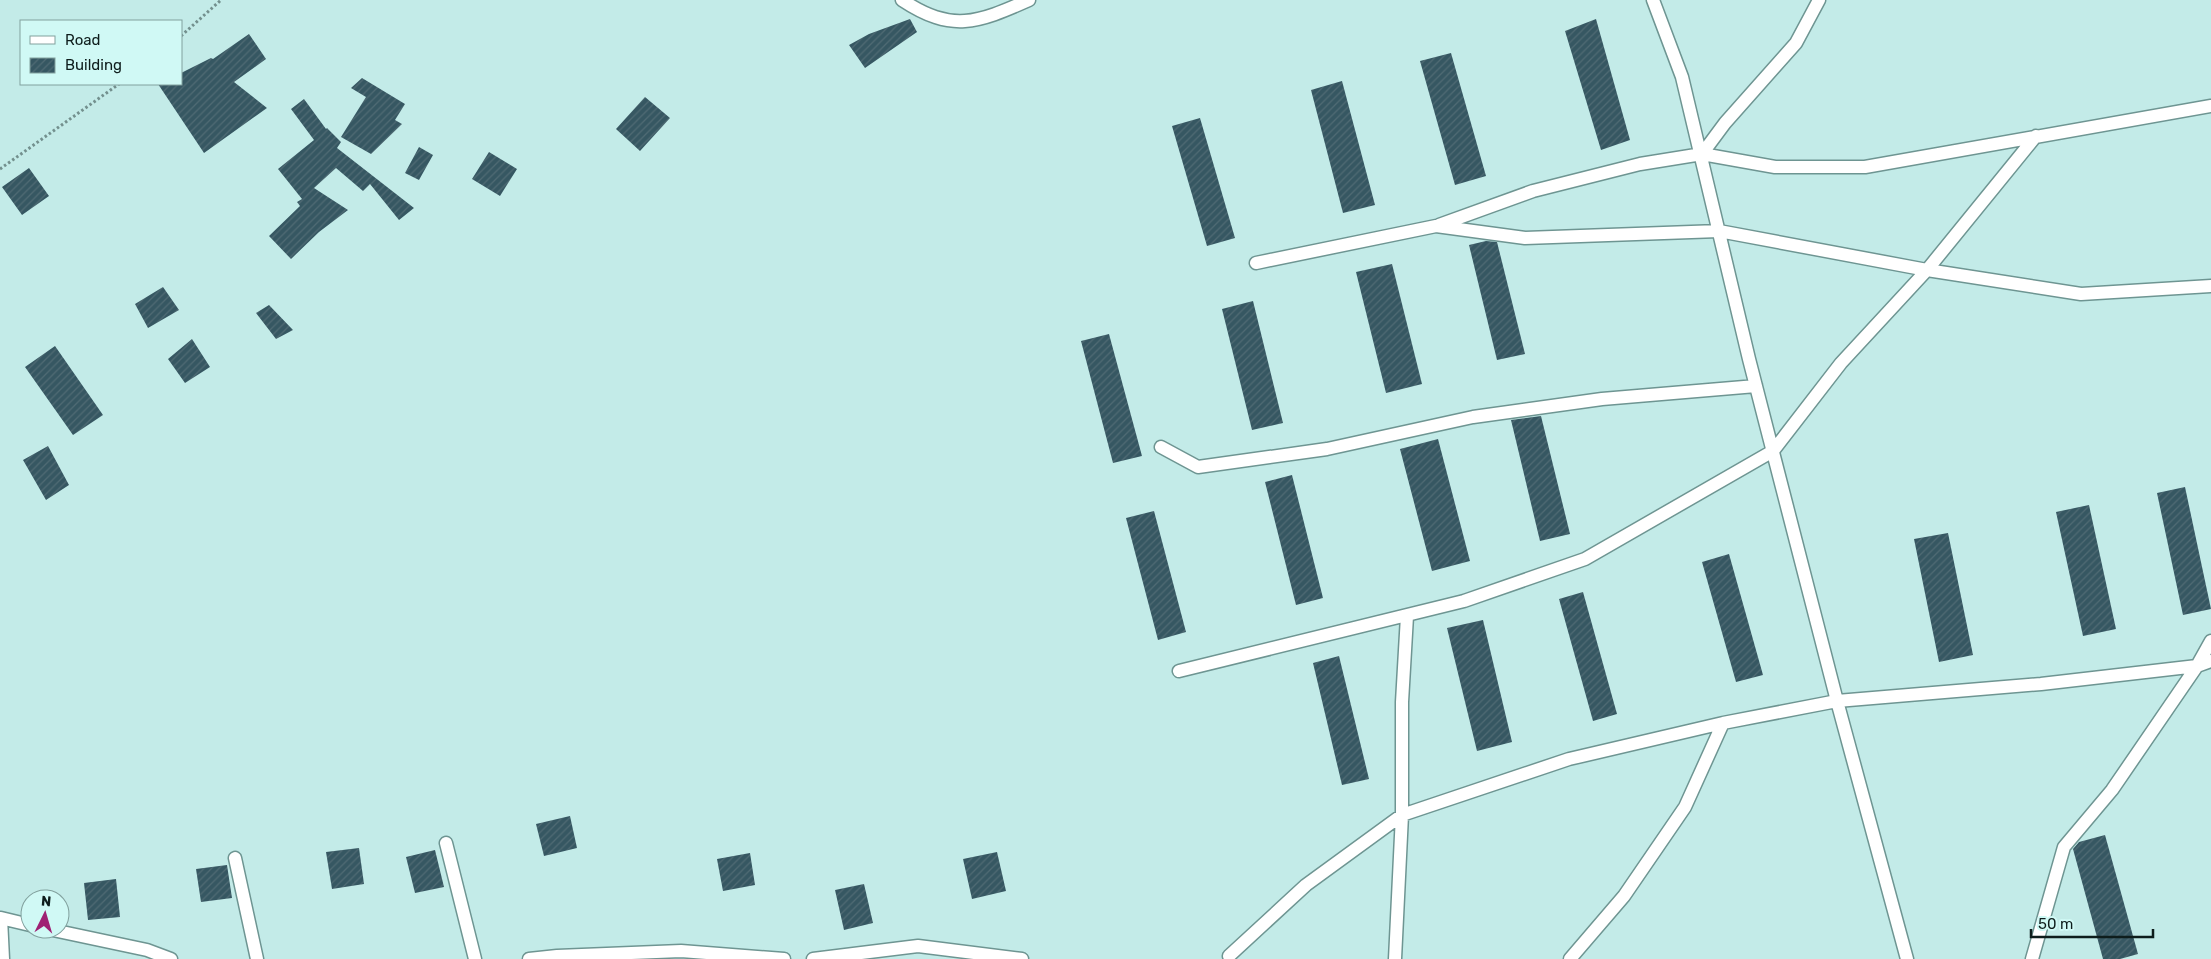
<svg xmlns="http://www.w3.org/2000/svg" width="2211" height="959" font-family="Rubik,sans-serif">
<defs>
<pattern id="building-hatch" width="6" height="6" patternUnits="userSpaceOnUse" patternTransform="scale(1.25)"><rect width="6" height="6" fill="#365762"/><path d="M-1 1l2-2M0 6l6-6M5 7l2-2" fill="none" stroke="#506b74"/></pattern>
</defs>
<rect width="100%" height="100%" fill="#c3ebe8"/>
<path fill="url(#building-hatch)" d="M910,19L917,32L865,68L849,45L869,34Z
M1596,19L1630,140L1601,150L1565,31Z
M249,34L266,59L234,82L267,108L204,153L158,84H181V73L211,58L213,59Z
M1451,53L1486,176L1455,185L1420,61Z
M362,78L405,104L395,120L402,124L371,154L341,137L366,97L351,88Z
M1342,81L1375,205L1343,213L1311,90Z
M645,97L670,118L640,151L616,129Z
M304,99L326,129L327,128L341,142L337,148L414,208L399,220L370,184L363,191L336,168L314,188L348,210L319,232L291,259L269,236L300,206L297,202L302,199L278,169L314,140L291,109Z
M1200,118L1235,238L1207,246L1172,126Z
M419,147L433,155L419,180L405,173Z
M489,152L517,169L500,196L472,179Z
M29,168L49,196L22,215L2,187Z
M1486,241L1497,242L1525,354L1497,360L1469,245Z
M1392,264L1422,384L1386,393L1356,272Z
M163,287L179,310L148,328L135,304Z
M1253,301L1283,423L1252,430L1222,309Z
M269,305L293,330L276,339L256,313Z
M1109,334L1142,456L1113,463L1081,341Z
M192,339L210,367L185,383L168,359Z
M55,346L103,415L73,435L25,367Z
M1541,416L1570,534L1540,541L1511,420Z
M1438,439L1470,561L1432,571L1400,449Z
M48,446L69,485L46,500L23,460Z
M1292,475L1323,598L1296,605L1265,482Z
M2185,487L2211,609L2183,615L2157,493Z
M2089,505L2116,629L2083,636L2056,512Z
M1154,511L1186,632L1158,640L1126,518Z
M1948,533L1973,655L1939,662L1914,539Z
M1729,554L1763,675L1736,682L1702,562Z
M1583,592L1617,714L1593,721L1559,599Z
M1483,620L1512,742L1477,751L1447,628Z
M1339,656L1369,779L1342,785L1313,663Z
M570,816L577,848L544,856L536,824Z
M2105,835L2138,954L2120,959H2103L2073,849L2079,842Z
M359,848L364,884L332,889L326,852Z
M435,850L444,887L415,893L406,857Z
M997,852L1006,891L972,899L963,859Z
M750,853L755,885L723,891L717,859Z
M227,865L232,898L201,902L196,869Z
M116,879L120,917L88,920L84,883Z
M864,884L873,923L844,930L835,890Z"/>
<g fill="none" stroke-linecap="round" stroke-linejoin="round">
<g stroke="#6e9592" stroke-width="15">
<path id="street" d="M902,0C952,33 977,23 1029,0
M1653,0L1682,77L1749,359L1837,701L1907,959
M1702,154L1775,167H1865L2211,106
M1439,225L1533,191L1640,164L1702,154L1725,123L1796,43L1819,0
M1256,263L1436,226L1525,238L1719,231L1927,270L2081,294L2211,286
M1161,447L1198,467L1327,449L1473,417L1602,399L1756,386
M1179,671L1464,601L1585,559L1773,451L1841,363L1927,270L2036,136
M446,843L475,959
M235,858L257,959
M48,929L147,950L171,959
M1229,956L1306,885L1402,815L1569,759L1723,723L1837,701L2041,684L2197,666L2211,661
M3,959L1,918L30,925
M529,959L557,956L681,951L784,959
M813,959L918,946L1022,959
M1395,959L1402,815V702L1407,616
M1570,959L1624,896L1685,807L1723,723
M2032,959L2064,847L2112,790L2197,666L2211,641"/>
</g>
<path stroke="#73908e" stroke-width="3" stroke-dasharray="2.5 2.5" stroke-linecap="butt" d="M181,36L221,0
M0,169L119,84"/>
<use href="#street" stroke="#fff" stroke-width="12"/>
</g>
<rect x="20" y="20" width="162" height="65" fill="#d0f9f5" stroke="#82a19e"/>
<rect x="30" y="36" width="25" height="8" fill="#ffffff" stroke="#82a19e"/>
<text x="65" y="45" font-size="15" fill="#0e1d1c">Road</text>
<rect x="30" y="58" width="25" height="15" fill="url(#building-hatch)" stroke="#82a19e"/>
<text x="65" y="70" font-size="15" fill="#0e1d1c">Building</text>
<g transform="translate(45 914) rotate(5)"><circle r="24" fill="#d0f9f5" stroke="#82a19e"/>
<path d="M0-4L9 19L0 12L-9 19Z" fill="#9f2073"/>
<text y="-8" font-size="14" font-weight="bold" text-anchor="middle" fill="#0e1d1c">N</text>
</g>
<path d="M2031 929v8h122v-8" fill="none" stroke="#0e1d1c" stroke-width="2.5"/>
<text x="2038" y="929" font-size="15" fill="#0e1d1c" stroke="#d0f9f5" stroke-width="4" paint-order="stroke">50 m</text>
</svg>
